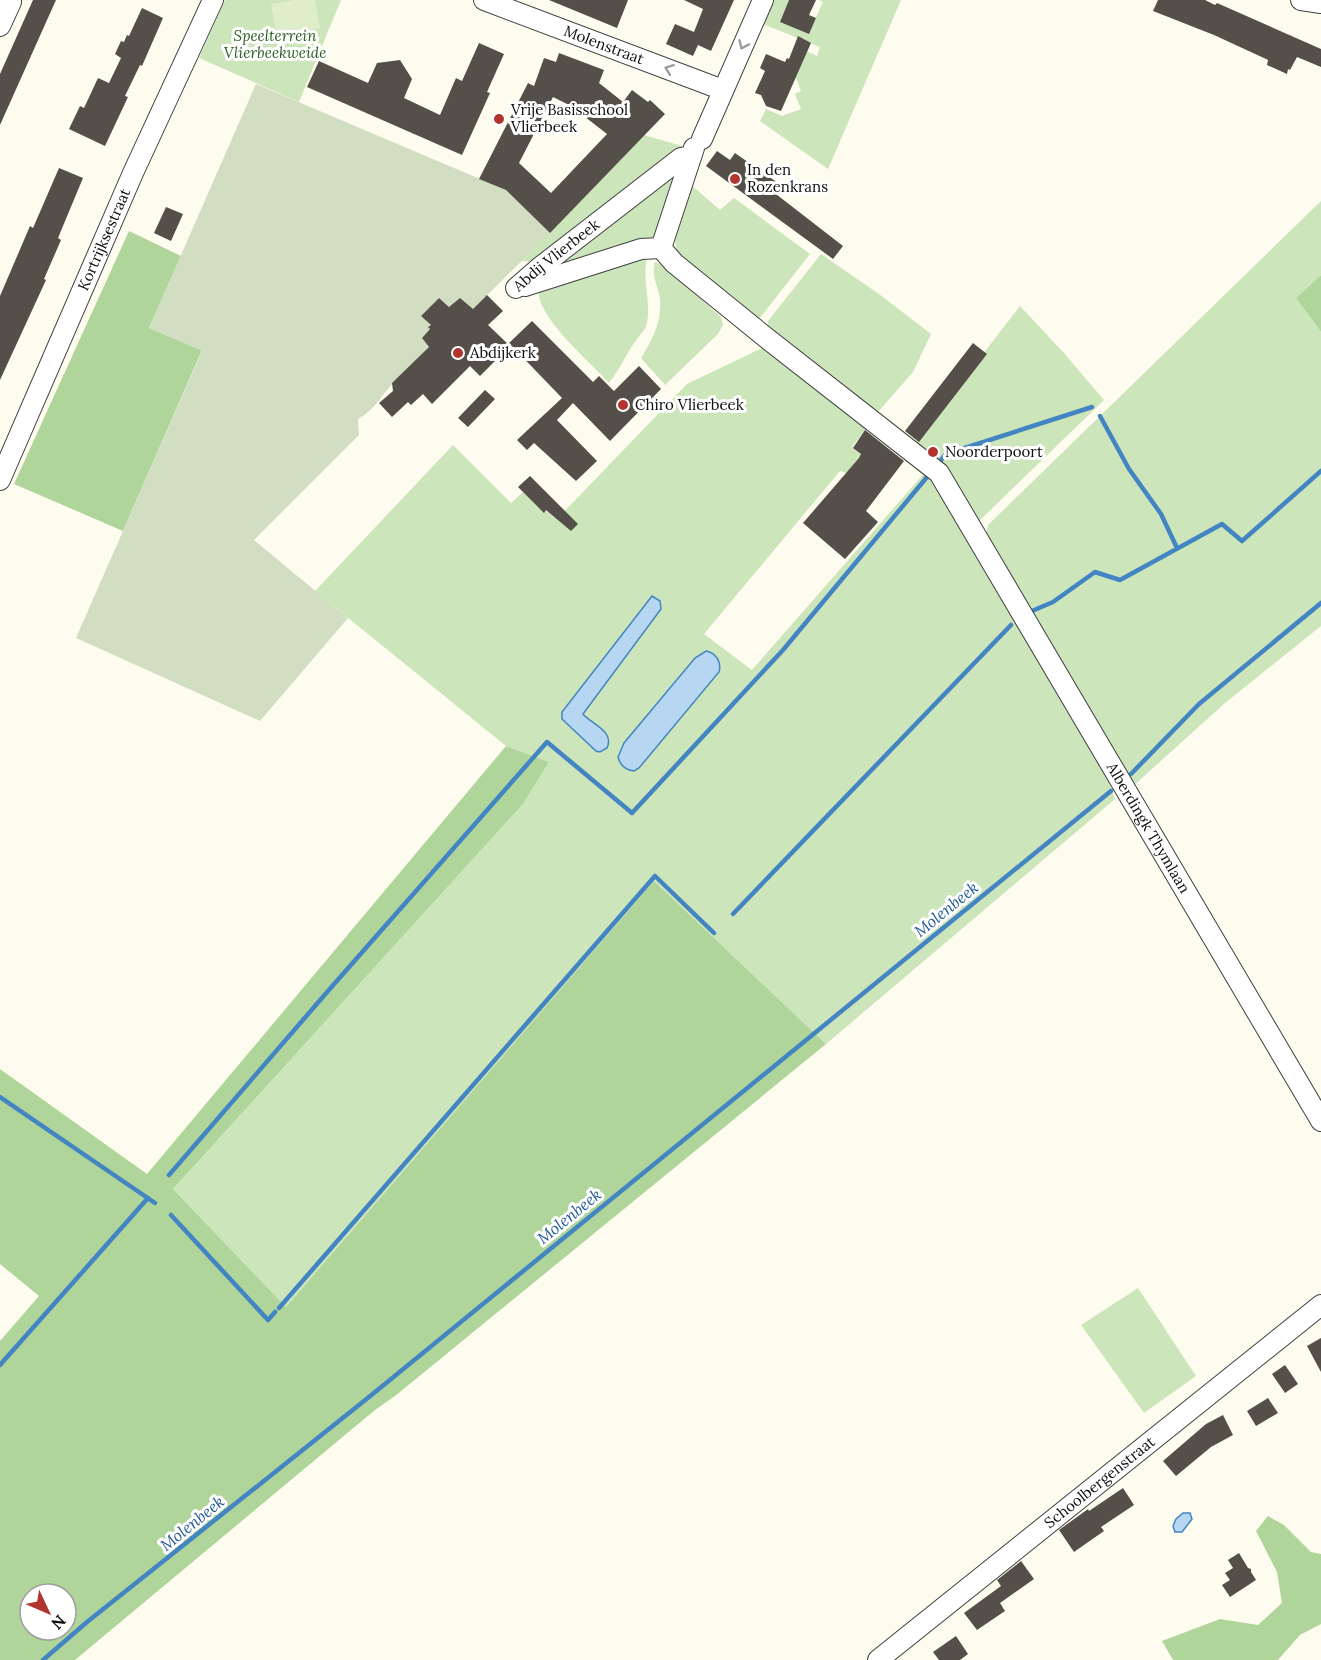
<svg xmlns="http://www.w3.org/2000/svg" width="1321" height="1660" viewBox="0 0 1321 1660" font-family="Lora,serif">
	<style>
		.green { fill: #cde5ba }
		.forest { fill: #b0d59b; fill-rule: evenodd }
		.cemetery { fill: #d2dec1 }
		.pitch { fill: #dfedcb }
		.water { fill: #b6d6f1; stroke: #4385c3; stroke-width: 1.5 }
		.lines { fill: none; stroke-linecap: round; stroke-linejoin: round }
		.stream { stroke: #4385c3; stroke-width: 4.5 }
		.building { fill: #554f4a; fill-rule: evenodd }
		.minor-casing { stroke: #404040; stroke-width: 22 }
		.minor { stroke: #fff; stroke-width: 20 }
		.oneway { stroke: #9e9e9e }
		.poi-dot { fill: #b2342f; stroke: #fff; stroke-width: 2 }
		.labels { text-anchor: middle; stroke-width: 6; stroke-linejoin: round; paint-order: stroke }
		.park-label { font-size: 15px; font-style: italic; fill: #2a5f22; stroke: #fff }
		.street-label { font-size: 15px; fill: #0d0d0d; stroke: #fff }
		.poi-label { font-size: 15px; fill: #0d0d0d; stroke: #fff; text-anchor: start }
		.water-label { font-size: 16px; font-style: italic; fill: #205895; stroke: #fff }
	</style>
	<rect width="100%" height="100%" fill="#fefcee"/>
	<!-- green -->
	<path class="green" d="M225 0H341L299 102 199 58Z
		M774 0H789L780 22 809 33 823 2 819 0H901L828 169 760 121 766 109 782 116 801 109 795 94 801 91 796 78 801 65 789 59 790 57 798 60 804 50 817 56 820 47 763 24Z
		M644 135 682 146V149L534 262 522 261Z
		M679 169 658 233 653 238 539 275Z
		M689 183 720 210 734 198 810 254 759 319 754 321 679 256C668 234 682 206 689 183Z
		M1321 201V275L1296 298 1321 332V626L1225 703 1131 788 986 535 988 525Z
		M821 254 879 294 931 334 913 372 878 412 871 414 768 331V321Z
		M647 258C642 282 651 299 647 323 646 328 643 331 640 335 628 350 621 368 609 383 589 361 552 330 541 303 538 297 539 291 539 285L616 261Z
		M655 262 663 265 721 317 723 325 718 334 665 385 641 358C652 340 662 322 660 299 658 284 651 278 655 262Z
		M1020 306 1063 352 1104 400 975 525 912 446Z
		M766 346 868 426 852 447 864 457 850 474 840 471 704 634 752 670 927 470 1102 763 1115 799 826 1044 654 881 286 1307 173 1189 523 804 549 762 506 746 315 591 453 445 511 503 523 492 544 512 546 510 557 519 687 384Z
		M1138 1288 1196 1376 1144 1413 1081 1325Z"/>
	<!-- forest -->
	<path class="forest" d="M129 231 181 256 149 328 202 350 123 531 14 484Z
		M1321 275V332L1296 298Z
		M506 746 549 762 523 804 173 1189 286 1307 654 881 826 1044 395 1396 375 1410 75 1660H0V1341L39 1296 0 1264V1069L147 1174ZM30 1594H66V1630H30Z
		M1268 1516 1284 1525 1311 1552 1321 1554V1624L1300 1635 1278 1660H1173L1162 1641 1220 1619 1258 1625 1282 1603 1277 1572 1256 1531Z"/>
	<!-- cemetery -->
	<path class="cemetery" d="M256 84 506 190 550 233 473 309 450 306 449 307 439 298 421 316 431 325 428 327 430 329 422 338 429 347C418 359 406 369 395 381 382 394 375 410 358 419L359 435 254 540 348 618 260 721 76 638 202 351 149 328Z"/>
	<!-- pitch -->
	<path class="pitch" d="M295 0H315L320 28 277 36 271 4Z"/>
	<!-- water -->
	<path class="water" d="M652 596 660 601 661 609 583 714C591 724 615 731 607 748L600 752 596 751 562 719V712Z
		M706 651C716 653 722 662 719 672L639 768 634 771C626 770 620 765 618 757L624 743 695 658Z
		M1183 1513H1190L1192 1519 1182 1532H1175L1173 1526 1176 1519Z"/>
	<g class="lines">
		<!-- stream -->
		<path class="stream" d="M1100 416 1129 469 1161 514 1177 548
			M937 465 946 454 1092 407
			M1032 611 1053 602 1095 572 1120 580 1222 524 1242 541 1321 471
			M1131 774 1199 704 1321 603
			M733 914 1011 625
			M0 1097 155 1203
			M169 1175 328 991 547 742 632 813 783 650 927 477
			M171 1215 268 1320 275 1312
			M279 1308 655 876 714 933
			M0 1365 148 1198
			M43 1660 87 1622 369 1397 1111 791"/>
	</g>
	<!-- building -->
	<path class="building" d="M33 0H56L0 125V74Z
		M549 0H628L617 28Z
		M684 0H734L711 51 698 45 693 56 666 44 675 24 694 32 703 9Z
		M789 0H816L809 15 816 18 809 34 780 22Z
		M1158 0H1205L1215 5 1217 3 1321 49V67L1297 57 1290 70 1288 69 1287 74 1267 65 1268 60 1266 59 1214 35 1153 11Z
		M142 8 163 18 142 66 140 65 125 96 128 97 105 146 69 129 80 106 84 108 98 78 109 83 121 58 115 54 121 41 124 42 127 35 129 36Z
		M798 36 811 43 781 111 766 106 761 95 755 93 765 71 760 68 766 54 785 62 787 58 789 59Z
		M479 43 504 54 487 92 490 93 462 155 307 87 319 61 368 83 377 63 400 60 412 79 404 98 440 115 456 78 462 81Z
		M559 53 604 70 599 83 623 102 632 90 648 102 650 100 665 114 550 233 506 190 479 179 528 83 534 86 544 58 556 62ZM553 97 571 106 607 134 551 193 519 163Z
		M717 151 730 160 735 153 778 183 772 191 843 246 833 259 706 166Z
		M59 168 83 178 58 238 61 240 44 279 46 280 0 380V296L30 226 33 228Z
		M166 207 183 214 171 241 154 233Z
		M487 295 503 311 488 325 510 346 480 376 470 366 432 404 423 394 411 405 408 402 392 417 379 403 393 391 392 383 429 347 422 338 430 329 428 327 431 325 421 316 439 298 449 307 460 298 473 309Z
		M532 321 593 382 599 376 614 391 639 366 661 389 610 441 573 403 557 420 597 461 576 481 534 443 527 450 517 440 562 398 509 343Z
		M973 343 987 354 919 442 905 431Z
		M485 390 495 399 468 427 458 418Z
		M865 430 904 461 866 511 878 522 845 559 803 523 859 458 861 454 853 448Z
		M530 476 578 524 571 531 546 510 544 513 518 487Z
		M1321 1338V1372L1307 1346Z
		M1285 1365 1298 1384 1285 1393 1272 1374Z
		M1268 1398 1278 1413 1256 1426 1247 1411Z
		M1223 1415 1233 1435 1211 1447 1176 1476 1163 1461 1206 1424Z
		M1123 1488 1134 1505 1101 1527 1104 1531 1074 1552 1059 1530 1088 1509 1089 1511Z
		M1239 1553 1248 1568 1251 1569V1572L1256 1580 1230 1597 1222 1585 1230 1580 1225 1573 1233 1568 1228 1560Z
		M1021 1561 1034 1579 1000 1603 1005 1611 977 1630 964 1613 1001 1586 997 1580Z
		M956 1636 968 1654 960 1660H939L933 1652Z"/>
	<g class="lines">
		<!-- minor casing -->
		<g class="minor-casing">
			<g id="minor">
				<path id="s1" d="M484 0 723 90"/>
				<path d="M1301 0 1321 3"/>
				<path d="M0 26 11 2 4 0"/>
				<path d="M702 139 763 0"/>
				<path id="s2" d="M661 248 674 263 764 336 939 473 1321 1121"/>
				<path d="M661 248 694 148"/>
				<path d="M525 286 641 249 661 248"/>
				<path id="s3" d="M516 288 539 268 681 158 691 156"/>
				<path id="s4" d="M0 480 133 173 213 0"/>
				<path id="s5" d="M878 1660 1321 1305"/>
			</g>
		</g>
		<!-- minor -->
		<use href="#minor" class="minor"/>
	</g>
	<!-- one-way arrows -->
	<defs><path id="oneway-chevron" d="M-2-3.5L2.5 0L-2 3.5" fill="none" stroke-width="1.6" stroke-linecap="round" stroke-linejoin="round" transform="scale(1.5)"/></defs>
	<g class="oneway">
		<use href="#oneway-chevron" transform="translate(743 45) rotate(114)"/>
		<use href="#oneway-chevron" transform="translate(669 69) rotate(-159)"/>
	</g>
	<!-- markers -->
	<g class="poi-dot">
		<circle cx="499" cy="119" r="6"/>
		<circle cx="735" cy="179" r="6"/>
		<circle cx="458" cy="353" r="6"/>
		<circle cx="623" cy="405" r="6"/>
		<circle cx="933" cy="452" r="6"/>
	</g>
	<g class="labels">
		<!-- park labels -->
		<g class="park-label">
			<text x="275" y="41">Speelterrein<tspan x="275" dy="17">Vlierbeekweide</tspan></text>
		</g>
		<!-- street labels -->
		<g class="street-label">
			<text dy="5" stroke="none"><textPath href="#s1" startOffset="128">Molenstraat</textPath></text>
			<text dy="5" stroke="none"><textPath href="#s4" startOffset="262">Kortrijksestraat</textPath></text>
			<text dy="5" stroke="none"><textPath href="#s3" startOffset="52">Abdij Vlierbeek</textPath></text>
			<text dy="5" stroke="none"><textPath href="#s2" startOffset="770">Alberdingk Thymlaan</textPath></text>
			<text dy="5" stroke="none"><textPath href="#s5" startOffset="284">Schoolbergenstraat</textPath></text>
		</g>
		<!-- poi labels -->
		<g class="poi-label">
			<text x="511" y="115">Vrije Basisschool<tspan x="511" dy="17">Vlierbeek</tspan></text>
			<text x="747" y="175">In den<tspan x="747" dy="17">Rozenkrans</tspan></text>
			<text x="470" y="358">Abdijkerk</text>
			<text x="635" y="410">Chiro Vlierbeek</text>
			<text x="945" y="457">Noorderpoort</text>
		</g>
		<!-- water labels -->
		<g class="water-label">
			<text transform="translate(946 909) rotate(-39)" y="6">Molenbeek</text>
			<text transform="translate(569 1216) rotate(-39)" y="6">Molenbeek</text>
			<text transform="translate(192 1523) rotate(-39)" y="6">Molenbeek</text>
		</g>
	</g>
	<!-- north arrow -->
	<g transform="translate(48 1612) rotate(134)"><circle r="28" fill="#ffffff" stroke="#9e9e9e" stroke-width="1.5"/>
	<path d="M0-4.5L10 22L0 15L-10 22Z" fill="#b2342f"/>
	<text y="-9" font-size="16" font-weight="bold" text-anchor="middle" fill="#0d0d0d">N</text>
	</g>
</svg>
